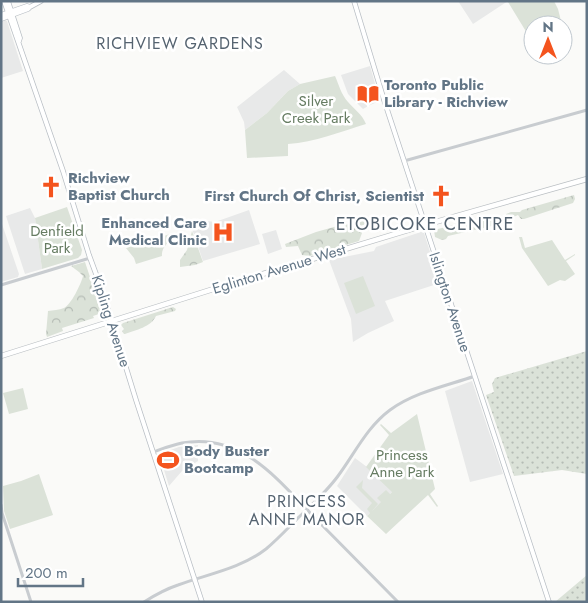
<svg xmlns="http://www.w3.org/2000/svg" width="588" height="603" viewBox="0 0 588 603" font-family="Jost,sans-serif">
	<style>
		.built { fill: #e8e9e9 }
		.grass { fill: url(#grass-dots) }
		.forest { fill: url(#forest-crowns) }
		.park { fill: #dbe2d8 }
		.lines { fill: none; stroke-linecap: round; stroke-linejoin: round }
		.secondary-casing { stroke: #b9bfc5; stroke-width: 5.5 }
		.primary-casing { stroke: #babfc3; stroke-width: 6 }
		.tertiary { stroke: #c8ccd0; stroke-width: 3 }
		.secondary { stroke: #fff; stroke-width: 4 }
		.primary { stroke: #fff; stroke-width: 4.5 }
		.labels { text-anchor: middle; stroke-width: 5; stroke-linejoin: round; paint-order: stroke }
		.poi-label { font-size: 15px; font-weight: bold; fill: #627586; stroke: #fff; text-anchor: start }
		.park-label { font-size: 15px; fill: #667c62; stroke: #fff }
		.street-label { font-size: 15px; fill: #627586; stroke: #fff }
		.neighbourhood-label { font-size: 16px; letter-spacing: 1px; fill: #556370; stroke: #fff }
		.quarter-label { font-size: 18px; letter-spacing: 1px; fill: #556370; stroke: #fff }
	</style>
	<defs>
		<pattern id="grass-dots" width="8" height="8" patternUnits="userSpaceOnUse" patternTransform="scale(1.25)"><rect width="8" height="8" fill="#dbe2d8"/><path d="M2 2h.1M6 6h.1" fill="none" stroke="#b5bcb5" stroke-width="1.8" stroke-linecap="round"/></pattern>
		<pattern id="forest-crowns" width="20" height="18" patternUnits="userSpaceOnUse" patternTransform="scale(1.25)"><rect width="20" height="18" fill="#dbe2d8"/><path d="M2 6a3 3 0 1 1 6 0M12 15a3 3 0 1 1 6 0" fill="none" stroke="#b5bcb5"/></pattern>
	</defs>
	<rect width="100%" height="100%" fill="#fafaf8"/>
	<!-- built -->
	<path class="built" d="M458 1H508L473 24Z
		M5 20 7 21 23 71 1 78V21Z
		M370 66 380 101 370 105 363 109 348 94 341 75Z
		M284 70 300 84 288 91 267 113 245 130 244 122 237 107Z
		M30 208 35 218 42 269 25 274 6 216Z
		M249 210 260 244 203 261 191 226 192 219 215 222Z
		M1 221 19 274 18 277 1 282Z
		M276 230 282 249 268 254 262 234Z
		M421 232 424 233 440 283 385 301 394 321 368 333 353 342 351 319 329 260 374 251 376 247Z
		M472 381 503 474 470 482 445 391Z
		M198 445V461L182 471 169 486 159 454 179 447Z
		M355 458 371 470 393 491 367 516 337 486Z"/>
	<!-- grass -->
	<path class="grass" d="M587 351V474L562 470 514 476 486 395 494 392 492 384 495 378Z
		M587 575V602H555Z"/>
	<!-- forest -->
	<path class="forest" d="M574 195 575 199 573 203 524 219H521L518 215 511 218 506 217V214L511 212H520L522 210Z
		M500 216 511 222V223H505L448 236 446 239 442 240 435 237 434 230 458 224 475 223Z
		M371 219 372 222 360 226 362 233 359 241 310 256 302 255 298 246 286 247 285 244 316 232 341 225 351 224Z
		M192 231 203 262 195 265 180 267V260L187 250Z
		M85 262 102 313 93 316 94 318 62 328 63 331 47 337 46 334 48 311C53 310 59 310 64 308 71 305 81 284 83 276L79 272 71 266Z
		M173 307 176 309 175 311 156 316C151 327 136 330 125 334H124L122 331 124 329 121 325 123 323Z"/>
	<!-- park -->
	<path class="park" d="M508 1H554L558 9 562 25H533V43L508 2Z
		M335 76C339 85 341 94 348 102 354 109 362 114 366 124 340 132 315 142 288 144V156L247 158 245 130 267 113 288 91 300 84Z
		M67 207 82 250 81 255 78 258 42 269 35 218Z
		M170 234C171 243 161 246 162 256L136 264 134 258 126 248Z
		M519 237H522L525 248 552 240 565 260 575 254V255L566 261 575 274 565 281 560 280 548 286 522 248Z
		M363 276 375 306 356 314 344 283Z
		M23 388 28 409 9 414 3 393Z
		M417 414 435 489 430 494 438 506 437 507 428 495 386 534 367 516 370 513 367 509 372 503 356 487 363 480 362 488 378 504 372 511 381 502 377 498 386 490 390 494 392 492 366 467 389 435 380 425 381 424 391 433Z
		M39 474 53 515 10 529 4 511 3 486 21 481Z"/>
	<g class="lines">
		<!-- secondary casing -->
		<g class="secondary-casing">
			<path id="secondary" d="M4 1 63 171 89 255 103 293 136 400 202 602
				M8 1 20 38 19 41
				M354 1 384 100 549 602
				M1 15 27 6 30 7
				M1 19 28 9 30 7 41 1"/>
		</g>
		<!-- primary casing -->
		<g class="primary-casing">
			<path id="primary" d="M1 356 223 286 425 225 587 179"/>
		</g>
		<!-- tertiary -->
		<path class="tertiary" d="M404 161 587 110
			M1 285 90 258
			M153 452C162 449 172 445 182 443 242 432 278 480 315 518 343 546 370 574 398 602
			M1 505 2 513 31 602
			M144 602C155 595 166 589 178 585 208 574 240 569 266 549 278 539 288 528 299 517 313 504 327 491 338 476 355 453 367 427 390 410 415 392 446 386 475 376"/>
		<!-- secondary -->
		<use href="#secondary" class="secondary"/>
		<!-- primary -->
		<use href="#primary" class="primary"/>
	</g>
	<!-- icons -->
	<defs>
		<g id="library-bare" transform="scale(1.725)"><path d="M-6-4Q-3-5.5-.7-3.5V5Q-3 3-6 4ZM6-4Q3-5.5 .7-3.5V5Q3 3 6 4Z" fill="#f4541e" stroke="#fff" stroke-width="2.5" paint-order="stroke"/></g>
		<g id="church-bare" transform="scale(1.725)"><path d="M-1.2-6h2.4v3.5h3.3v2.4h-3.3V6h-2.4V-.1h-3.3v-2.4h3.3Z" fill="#f4541e" stroke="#fff" stroke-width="2.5" paint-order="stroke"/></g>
		<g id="hospital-bare" transform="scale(1.725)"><path d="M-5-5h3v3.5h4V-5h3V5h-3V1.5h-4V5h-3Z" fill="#f4541e" stroke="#fff" stroke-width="2.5" paint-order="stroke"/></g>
		<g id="stadium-bare" transform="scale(1.725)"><path d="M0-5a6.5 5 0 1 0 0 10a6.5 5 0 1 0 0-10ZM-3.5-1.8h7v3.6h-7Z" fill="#f4541e" stroke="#fff" stroke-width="2.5" paint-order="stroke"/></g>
	</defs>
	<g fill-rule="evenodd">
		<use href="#library-bare" x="368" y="94"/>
		<use href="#church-bare" x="51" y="187"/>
		<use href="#church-bare" x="441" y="196"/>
		<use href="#hospital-bare" x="223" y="232"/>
		<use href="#stadium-bare" x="168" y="460"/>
	</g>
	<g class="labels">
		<!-- poi labels -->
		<g class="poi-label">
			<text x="384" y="90">Toronto Public<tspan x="384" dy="17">Library - Richview</tspan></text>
			<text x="68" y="183">Richview<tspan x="68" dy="17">Baptist Church</tspan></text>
			<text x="424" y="201" text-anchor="end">First Church Of Christ, Scientist</text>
			<text x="207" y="228" text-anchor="end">Enhanced Care<tspan x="207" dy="17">Medical Clinic</tspan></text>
			<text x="184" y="456">Body Buster<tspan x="184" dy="17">Bootcamp</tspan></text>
		</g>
		<!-- park labels -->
		<g class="park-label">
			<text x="316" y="106">Silver<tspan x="316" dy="17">Creek Park</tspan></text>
			<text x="57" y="236">Denfield<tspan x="57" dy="17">Park</tspan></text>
			<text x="402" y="460">Princess<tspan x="402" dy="17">Anne Park</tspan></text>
		</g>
		<!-- street labels -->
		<g class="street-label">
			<text transform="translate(279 269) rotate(-17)" y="5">Eglinton Avenue West</text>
			<text transform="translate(450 302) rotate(72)" y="5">Islington Avenue</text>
			<text transform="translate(111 321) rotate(72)" y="5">Kipling Avenue</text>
		</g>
		<!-- neighbourhood labels -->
		<g class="neighbourhood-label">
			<text x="180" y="49">RICHVIEW GARDENS</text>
			<text x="307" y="507">PRINCESS<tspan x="307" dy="18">ANNE MANOR</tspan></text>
		</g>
		<!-- quarter labels -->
		<g class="quarter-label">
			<text x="425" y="230">ETOBICOKE CENTRE</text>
		</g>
	</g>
	<!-- border -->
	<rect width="588" height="603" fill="none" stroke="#627586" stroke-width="5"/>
	<!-- north arrow -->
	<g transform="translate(548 40)"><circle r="24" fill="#ffffff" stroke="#c0c8cf"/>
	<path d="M0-4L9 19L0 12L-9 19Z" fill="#f4541e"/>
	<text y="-8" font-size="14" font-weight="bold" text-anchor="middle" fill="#627586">N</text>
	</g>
	<!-- scale -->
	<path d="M18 578v8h65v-8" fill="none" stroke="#627586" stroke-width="2.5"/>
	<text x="25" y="578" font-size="15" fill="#627586" stroke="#ffffff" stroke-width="4" paint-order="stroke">200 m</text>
</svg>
